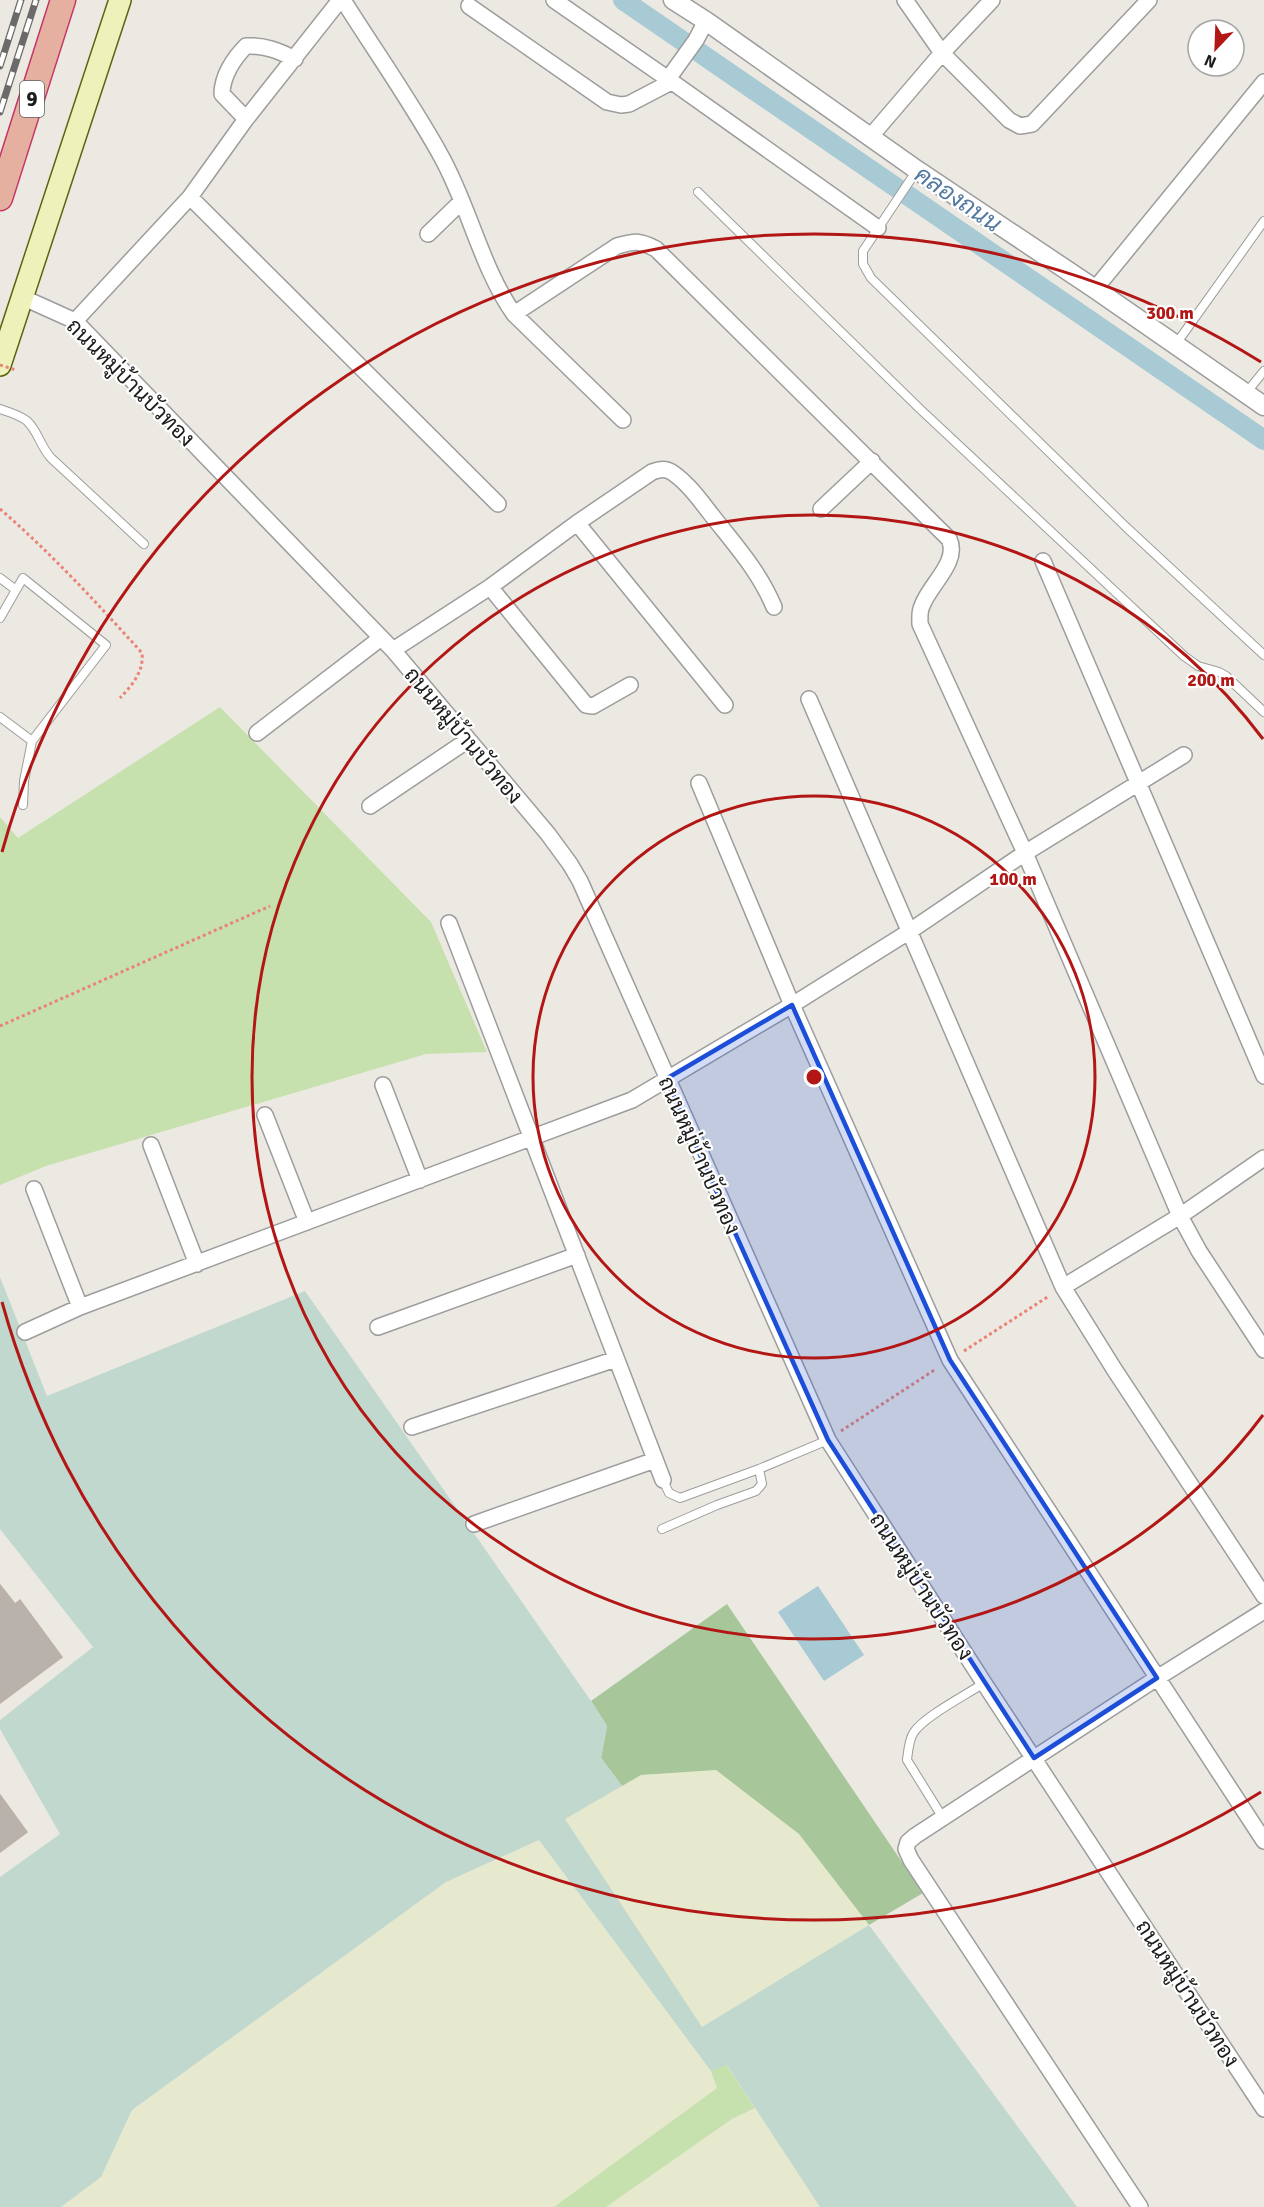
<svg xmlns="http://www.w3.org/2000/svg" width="1264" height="2207" viewBox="0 0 1264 2207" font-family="Signika,Sarabun,sans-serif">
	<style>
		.farmland { fill: #e7e9cf }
		.grass { fill: #c6e1ad }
		.forest { fill: #a7c79b }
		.wetland { fill: #c1d8ce }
		.water { fill: #a7cad5 }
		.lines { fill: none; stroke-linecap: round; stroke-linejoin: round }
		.canal { stroke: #a7cad5; stroke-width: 20 }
		.building { fill: #b9b2ac; stroke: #bcb0a6; stroke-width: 1.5 }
		.service-casing { stroke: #9d9d9d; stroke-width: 10 }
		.minor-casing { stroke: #9d9d9d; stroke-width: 18 }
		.tertiary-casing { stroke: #9d9d9d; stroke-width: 21 }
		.secondary-casing { stroke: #5b6510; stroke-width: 24 }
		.trunk-casing { stroke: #c33665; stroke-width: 27 }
		.path { stroke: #ea8375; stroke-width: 3; stroke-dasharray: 3 3; stroke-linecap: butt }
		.service { stroke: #fff; stroke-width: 8 }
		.minor { stroke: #fff; stroke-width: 15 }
		.tertiary { stroke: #fff; stroke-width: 18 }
		.secondary { stroke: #eef2ba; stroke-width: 21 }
		.trunk { stroke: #e6b0a0; stroke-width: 24 }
		.rail-casing { stroke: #6a6a6a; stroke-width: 7 }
		.rail { stroke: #fff; stroke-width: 4.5; stroke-dasharray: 14; stroke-linecap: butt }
		.path-bridge { stroke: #ea8375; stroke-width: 3; stroke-dasharray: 3 3; stroke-linecap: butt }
		.marked { fill: #1d4ed8; fill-opacity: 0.2; stroke: #1d4ed8; stroke-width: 4.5; stroke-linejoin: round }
		.ring { fill: none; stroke: #b21715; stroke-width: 3 }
		.labels { text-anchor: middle; stroke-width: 4.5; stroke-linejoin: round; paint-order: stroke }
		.shield { fill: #fff; stroke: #606060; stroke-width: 1.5 }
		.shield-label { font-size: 21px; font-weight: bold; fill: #1c1c1c }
		.street-label { font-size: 22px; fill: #1c1c1c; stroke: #fff }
		.water-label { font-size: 24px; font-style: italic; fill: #5379a0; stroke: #fff }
		.centre { fill: #b21715; stroke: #fff; stroke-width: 3 }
		.ring-label { font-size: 18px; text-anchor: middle; font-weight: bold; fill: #b21715; stroke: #fff; stroke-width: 4.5; stroke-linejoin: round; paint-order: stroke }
	</style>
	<rect width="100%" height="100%" fill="#ece9e2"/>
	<!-- farmland -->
	<path class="farmland" d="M716 1770 799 1834 869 1925 702 2028 564 1819 641 1775Z
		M539 1840 711 2071 717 2088 554 2207H61L101 2177 132 2110 446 1882Z
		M755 2108 820 2207H606L732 2119Z"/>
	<!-- grass -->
	<path class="grass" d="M220 707 431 922 487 1052 426 1054 46 1166 0 1185V817L18 838Z
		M726 2064 755 2108 732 2119 606 2207H554L717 2088 711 2071Z"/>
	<!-- forest -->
	<path class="forest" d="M727 1604 923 1893 869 1925 799 1834 716 1770 641 1775 622 1786 601 1758 607 1726 591 1701Z"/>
	<!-- wetland -->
	<path class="wetland" d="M0 1277 47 1396 305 1291 591 1701 607 1726 601 1758 622 1786 565 1819 702 2027 869 1925 1077 2207H820L727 2065 711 2071 539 1840 446 1882 132 2110 101 2177 61 2207H0V1877L60 1834 0 1729V1720L93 1647 0 1529Z"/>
	<!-- water -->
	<path class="water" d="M818 1586 864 1655 824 1681 778 1612Z"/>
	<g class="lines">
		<!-- canal -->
		<path class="canal" d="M623 0 1264 440"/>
	</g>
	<!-- building -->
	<path class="building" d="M0 1585 15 1604 20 1600 62 1657 0 1703Z
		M0 1795 27 1832 0 1852Z"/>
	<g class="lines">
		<!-- service casing -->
		<g class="service-casing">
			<path id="service" d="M917 170 863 251V264L871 278 1126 527 1264 655
				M698 192 920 409 1184 656 1198 666 1219 672 1226 676 1264 712
				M1176 344 1264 221
				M1246 393 1264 371
				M0 409C9 412 20 415 27 421 38 431 40 446 51 458L144 544
				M0 578 16 590 0 618
				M0 717 32 741 106 645 23 578 16 590
				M23 805 24 781 32 741
				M663 1480 669 1493 680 1498 759 1469 828 1440
				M662 1529 717 1505 756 1491 762 1484 759 1469
				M943 1818 907 1760C908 1751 909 1739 914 1732 925 1716 966 1695 984 1683"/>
		</g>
		<!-- minor casing -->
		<g class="minor-casing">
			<path id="minor" d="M343 0C375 51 412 103 441 156 469 206 481 267 514 314L623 420
				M554 0 668 79
				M905 0 942 53 1009 120 1020 126 1032 124 1149 0
				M469 6 607 102 621 105 629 104 671 82
				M706 21 696 40 668 79 878 228
				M246 119 222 94C222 76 234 58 246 46 265 45 279 51 295 59
				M871 136 942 53 992 0
				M190 197 498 504
				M428 234 462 201
				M1095 289 1264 82
				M24 298 75 321 393 650 548 834 570 864 580 881 828 1440 984 1683 1264 2109
				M514 314 617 246C635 241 639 240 656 249L949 539C960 562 929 585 922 606 919 612 920 618 920 624L1025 853 1180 1216 1199 1251 1264 1350
				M75 321 190 197 246 119 340 0
				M821 509 872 461
				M577 523 652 472C660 469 666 468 673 473 689 484 702 503 714 518 737 547 760 573 774 607
				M1043 561 1264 1076
				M490 587 586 705 593 706 630 685
				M393 650 490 587 577 523 725 705
				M809 699 1063 1287 1114 1369 1264 1596
				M257 733 381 638
				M699 783 792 1005 950 1360 1264 1841
				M370 806 468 740
				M449 923 663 1480
				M383 1085 420 1180
				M265 1115 307 1222
				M151 1145 197 1264
				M34 1189 80 1307
				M1063 1287 1180 1216 1264 1158
				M378 1327 577 1255
				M25 1332 80 1307 632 1100 792 1005 910 931 1025 853 1184 755
				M412 1427 616 1359
				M474 1524 655 1460
				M1140 2207 911 1860 906 1849 908 1842 915 1836 1157 1678 1264 1611"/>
		</g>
		<!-- tertiary casing -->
		<g class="tertiary-casing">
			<path id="tertiary" d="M673 0 706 21 917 170 1095 289 1264 406"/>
		</g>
		<!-- secondary casing -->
		<g class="secondary-casing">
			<path id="secondary" d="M0 365 120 0"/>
		</g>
		<!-- trunk casing -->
		<g class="trunk-casing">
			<path id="trunk" d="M0 198 63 0"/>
		</g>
		<!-- path -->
		<path class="path" d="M0 509C51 553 97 603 142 653 144 672 132 685 120 698
			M0 1026 270 906
			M964 1351 1049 1296
			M841 1431 936 1369"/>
		<!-- service -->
		<use href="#service" class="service"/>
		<!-- minor -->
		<use href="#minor" class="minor"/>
		<!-- tertiary -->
		<use href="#tertiary" class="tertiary"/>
		<!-- secondary -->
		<use href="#secondary" class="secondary"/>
		<!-- trunk -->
		<use href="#trunk" class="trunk"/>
		<!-- rail casing -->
		<g class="rail-casing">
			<path id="rail" d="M0 66 21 0
				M0 112 36 0"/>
		</g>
		<!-- rail -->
		<use href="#rail" class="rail"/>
		<!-- path-bridge -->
		<path class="path-bridge" d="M0 365 16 370"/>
	</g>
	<!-- marked area -->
	<path class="marked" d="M792 1005 950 1360 1157 1678 1034 1758 828 1440 666 1079Z"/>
	<!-- distance rings -->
	<g class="ring">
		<circle cx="814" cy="1077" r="281"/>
		<path d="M1263 1415A562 562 0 1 1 1263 739"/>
		<path d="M1261 1792A843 843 0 0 1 2 1302M2 852A843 843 0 0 1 1261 362"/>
	</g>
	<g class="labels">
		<!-- shield labels -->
		<rect class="shield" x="20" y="81" width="24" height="36" rx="4.5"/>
		<g class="shield-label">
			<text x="32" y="106">9</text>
		</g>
		<!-- street labels -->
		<g class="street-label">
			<text transform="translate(131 382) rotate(45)" y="8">ถนนหมู่บ้านบัวทอง</text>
			<text transform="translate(464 735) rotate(50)" y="8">ถนนหมู่บ้านบัวทอง</text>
			<text transform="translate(700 1155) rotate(66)" y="8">ถนนหมู่บ้านบัวทอง</text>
			<text transform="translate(922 1586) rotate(57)" y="8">ถนนหมู่บ้านบัวทอง</text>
			<text transform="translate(1188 1993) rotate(57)" y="8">ถนนหมู่บ้านบัวทอง</text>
		</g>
		<!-- water labels -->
		<g class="water-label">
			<text transform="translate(958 199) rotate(34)" y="8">คลองถนน</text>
		</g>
	</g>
	<circle cx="814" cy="1077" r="9" class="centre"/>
	<g class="ring-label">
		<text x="1170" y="319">300 m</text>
		<text x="1211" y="686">200 m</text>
		<text x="1013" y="885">100 m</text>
	</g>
	<!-- north arrow -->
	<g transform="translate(1216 48) rotate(203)"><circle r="28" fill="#ffffff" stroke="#a4a4a4" stroke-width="1.5"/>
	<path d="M0-4.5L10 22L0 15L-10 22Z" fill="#b21715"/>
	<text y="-9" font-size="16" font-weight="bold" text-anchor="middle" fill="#1c1c1c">N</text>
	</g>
</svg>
